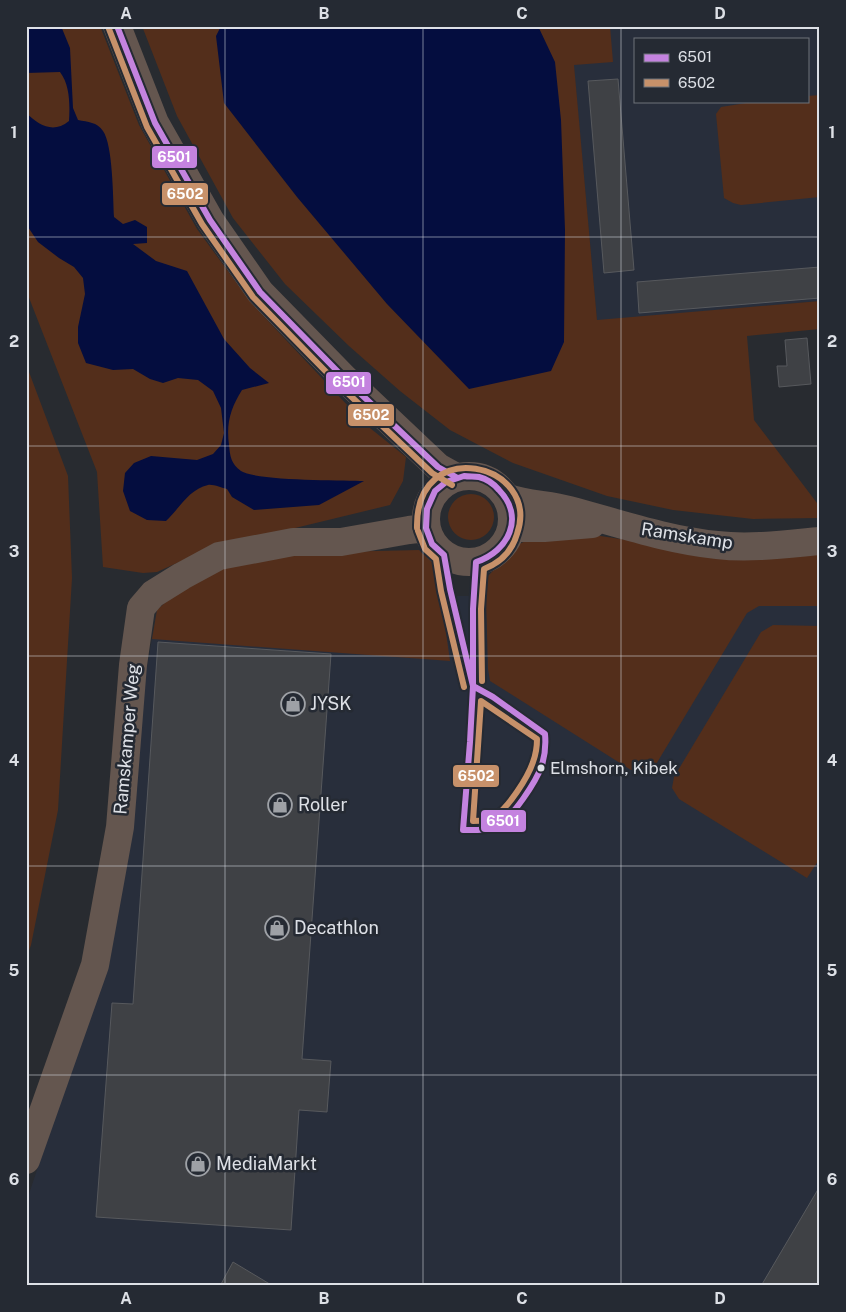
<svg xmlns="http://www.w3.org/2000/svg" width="846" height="1312" viewBox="0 0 846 1312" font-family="'Public Sans',sans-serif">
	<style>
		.built { fill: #282e3b; fill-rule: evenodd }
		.green { fill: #532e1b }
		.water { fill: #040d3f }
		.building { fill: #3f4145; stroke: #57595d }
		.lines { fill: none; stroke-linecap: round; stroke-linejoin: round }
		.minor { stroke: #64564f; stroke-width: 28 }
		.bus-1-casing { stroke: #252a33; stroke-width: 10 }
		.bus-2-casing { stroke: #252a33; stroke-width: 10 }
		.bus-1 { stroke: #c483df; stroke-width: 6 }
		.bus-2 { stroke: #c7916a; stroke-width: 6 }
		.grid { fill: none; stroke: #dde0e6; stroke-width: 1; stroke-opacity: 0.55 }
		.bus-dot { fill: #dde0e6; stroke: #252a33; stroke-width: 2 }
		.labels { text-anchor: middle; stroke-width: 5; stroke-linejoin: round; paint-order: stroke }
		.bus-label { font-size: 17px; fill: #dde0e6; stroke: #252a33; text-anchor: start }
		.street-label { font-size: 18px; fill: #dde0e6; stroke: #252a33 }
		.poi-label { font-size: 18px; fill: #dde0e6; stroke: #252a33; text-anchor: start }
		.line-badge { stroke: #252a33; stroke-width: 2 }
		.badge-label { font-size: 14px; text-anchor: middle; font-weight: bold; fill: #fff }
		.neatline { fill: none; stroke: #dde0e6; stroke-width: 2 }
		.grid-label { font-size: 16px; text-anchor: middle; font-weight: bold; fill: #dde0e6 }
	</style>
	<rect width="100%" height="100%" fill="#282b30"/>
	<!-- built -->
	<path class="built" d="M570 26H820V301L597 321ZM635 39H807V101H635Z
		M634 541 820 554V1286H26V1203L83 1032 157 610 419 550 431 560 438 575 442 596H481L486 578 519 544Z"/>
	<!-- green -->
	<path class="green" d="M26 26H100L139 125 197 229 252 304 365 424 406 457 403 481 390 505 291 529 226 541 157 572 143 573 103 567 97 472 26 290Z
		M142 26H610L613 62 574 65 597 320 820 301V329L747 336 754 420 820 507V518L753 519 673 510 607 496 513 463 450 430 400 391 349 346 285 284 233 218 177 116Z
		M820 95V197L741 205 733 203 724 198 716 114 721 107 759 101H807V96Z
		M26 364 68 476 72 578 58 810 31 945 26 959Z
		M448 517a23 23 0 1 1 46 0a23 23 0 1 1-46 0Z
		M587 534 634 541 820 554V606H759L747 613 655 766 645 771 631 770 490 681 488 669 486 599 481 596 486 578 519 544 535 537Z
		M419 550 431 560 438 575 450 661 152 639 157 610 183 586 222 567 292 553Z
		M773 625 820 626V858L807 878 679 799 672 788 674 777 761 632Z"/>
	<!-- water -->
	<path class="water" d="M26 26H61L70 48 73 108 78 120C88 122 97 122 103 131 113 145 113 198 114 217L123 224 135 220 147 227V243L133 244 156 261 187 271 224 339 250 368 269 383 242 390C231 408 226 422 229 445 230 456 231 464 241 471 256 481 342 480 364 481L319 505 254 510 232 497 227 489C222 488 213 484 208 485 189 489 179 509 166 521L147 520 130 511 123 491 125 473 134 463 151 456 197 460 213 454 221 445 224 433 221 408 213 391 198 380 178 378 163 383 150 379 133 369 113 370 86 363 78 343V327L85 294 83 278 74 267 59 258 38 242 26 224V113C39 125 53 134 69 121 70 105 70 85 60 72L26 73Z
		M221 26H538L555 62 561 120 565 230 564 342 551 371 469 389 387 304 297 197 224 103 216 36Z"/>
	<!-- building -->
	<path class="building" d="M618 79 634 270 604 273 588 81Z
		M820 267V298L639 313 637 282Z
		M807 338 811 384 779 387 777 366H787L785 340Z
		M158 642 331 654 302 1059 331 1061 329 1086 327 1112 299 1110 291 1230 96 1217 112 1003 133 1004Z
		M820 1186V1286H761Z
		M233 1262 273 1286H220Z"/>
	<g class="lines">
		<!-- minor -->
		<path class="minor" d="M117 26 155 123 210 220 260 292 345 379 438 467 456 477
			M426 519a43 43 0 1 1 86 0a43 43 0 1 1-86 0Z
			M506 497C527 505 548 504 569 510 618 523 667 540 717 545 750 549 787 544 820 541
			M512 528H544L592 524
			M26 1160 95 965 120 827 133 665 141 608 153 594 182 576 219 556 293 542H341L409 530 426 528"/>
		<!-- bus-1 casing -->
		<g class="bus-1-casing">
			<path id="bus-1" d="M117 26 155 123 210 220 260 292 345 379 438 467 456 477
				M464 476C469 477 475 476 479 477 487 479 494 484 499 490 525 517 509 551 476 562L473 609V686L450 589 444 555 432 544 426 528 427 509 435 491 446 482Z
				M473 686 493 697 545 734C546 745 545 755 542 765 536 782 513 817 498 825 487 831 475 830 463 830L470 742Z"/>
		</g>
		<!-- bus-2 casing -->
		<g class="bus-2-casing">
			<path id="bus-2" d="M109 29 147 127 202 224 253 297 339 385 432 473 452 485
				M417 528C415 433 542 463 517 534 512 551 500 563 484 569L481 609 482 681
				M418 531 425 549 436 559 441 591 464 687
				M481 701 537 739C537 747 536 754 533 762 528 777 509 807 495 816 489 821 480 821 473 821Z"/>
		</g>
		<!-- bus-1 -->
		<use href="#bus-1" class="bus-1"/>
		<!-- bus-2 -->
		<use href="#bus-2" class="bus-2"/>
	</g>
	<!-- grid -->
	<path class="grid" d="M225 26V1286M423 26V1286M621 26V1286M26 237H820M26 446H820M26 656H820M26 866H820M26 1075H820"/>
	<!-- icons -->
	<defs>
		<g id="shop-ring" transform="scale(1.25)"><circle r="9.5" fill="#252a33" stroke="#9ea1a6" stroke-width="1.5"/><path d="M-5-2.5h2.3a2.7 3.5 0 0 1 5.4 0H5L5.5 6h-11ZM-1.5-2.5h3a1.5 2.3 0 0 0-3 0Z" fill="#9ea1a6"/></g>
	</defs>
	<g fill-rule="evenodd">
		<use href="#shop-ring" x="293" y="704"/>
		<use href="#shop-ring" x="280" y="805"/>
		<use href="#shop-ring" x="277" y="928"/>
		<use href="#shop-ring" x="198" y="1164"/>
	</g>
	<!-- markers -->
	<circle class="bus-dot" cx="541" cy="768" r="4.5"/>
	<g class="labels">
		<!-- bus labels -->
		<g class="bus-label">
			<text x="550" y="774">Elmshorn, Kibek</text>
		</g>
		<!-- street labels -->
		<g class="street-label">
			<text transform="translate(687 536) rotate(9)" y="6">Ramskamp</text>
			<text transform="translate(127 739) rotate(-85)" y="6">Ramskamper Weg</text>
		</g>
		<!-- poi labels -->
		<g class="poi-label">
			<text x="310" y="710">JYSK</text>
			<text x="298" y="811">Roller</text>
			<text x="294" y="934">Decathlon</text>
			<text x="216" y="1170">MediaMarkt</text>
		</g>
	</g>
	<g class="line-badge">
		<rect x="151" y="145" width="47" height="24" rx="5" fill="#c483df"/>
		<rect x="161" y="182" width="48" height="24" rx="5" fill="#c7916a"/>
		<rect x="325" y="371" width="47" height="24" rx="5" fill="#c483df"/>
		<rect x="347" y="403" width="48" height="24" rx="5" fill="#c7916a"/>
		<rect x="452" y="764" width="48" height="24" rx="5" fill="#c7916a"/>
		<rect x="480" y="809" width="47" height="24" rx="5" fill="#c483df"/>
	</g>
	<g class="badge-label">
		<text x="174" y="162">6501</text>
		<text x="185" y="199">6502</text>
		<text x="349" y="387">6501</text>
		<text x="371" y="420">6502</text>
		<text x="476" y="781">6502</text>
		<text x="503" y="826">6501</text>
	</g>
	<!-- border -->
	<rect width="846" height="1312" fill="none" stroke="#252a33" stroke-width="55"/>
	<!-- legend -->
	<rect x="634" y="38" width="175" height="65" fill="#252a33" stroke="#6f737b"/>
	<rect x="644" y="54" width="25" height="8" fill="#c483df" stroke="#6f737b"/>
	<text x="678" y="62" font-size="15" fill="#dde0e6">6501</text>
	<rect x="644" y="79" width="25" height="8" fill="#c7916a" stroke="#6f737b"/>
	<text x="678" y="88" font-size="15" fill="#dde0e6">6502</text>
	<rect x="28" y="28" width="790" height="1256" class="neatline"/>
	<g class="grid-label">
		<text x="126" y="19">A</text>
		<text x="324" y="19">B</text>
		<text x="522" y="19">C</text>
		<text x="720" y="19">D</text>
		<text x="14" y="138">1</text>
		<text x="832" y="138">1</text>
		<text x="14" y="347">2</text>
		<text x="832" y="347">2</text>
		<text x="14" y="557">3</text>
		<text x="832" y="557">3</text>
		<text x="14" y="766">4</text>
		<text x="832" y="766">4</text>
		<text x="14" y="976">5</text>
		<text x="832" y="976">5</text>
		<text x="14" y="1185">6</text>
		<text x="832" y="1185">6</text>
		<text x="126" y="1304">A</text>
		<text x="324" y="1304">B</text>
		<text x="522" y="1304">C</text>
		<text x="720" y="1304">D</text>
	</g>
</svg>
